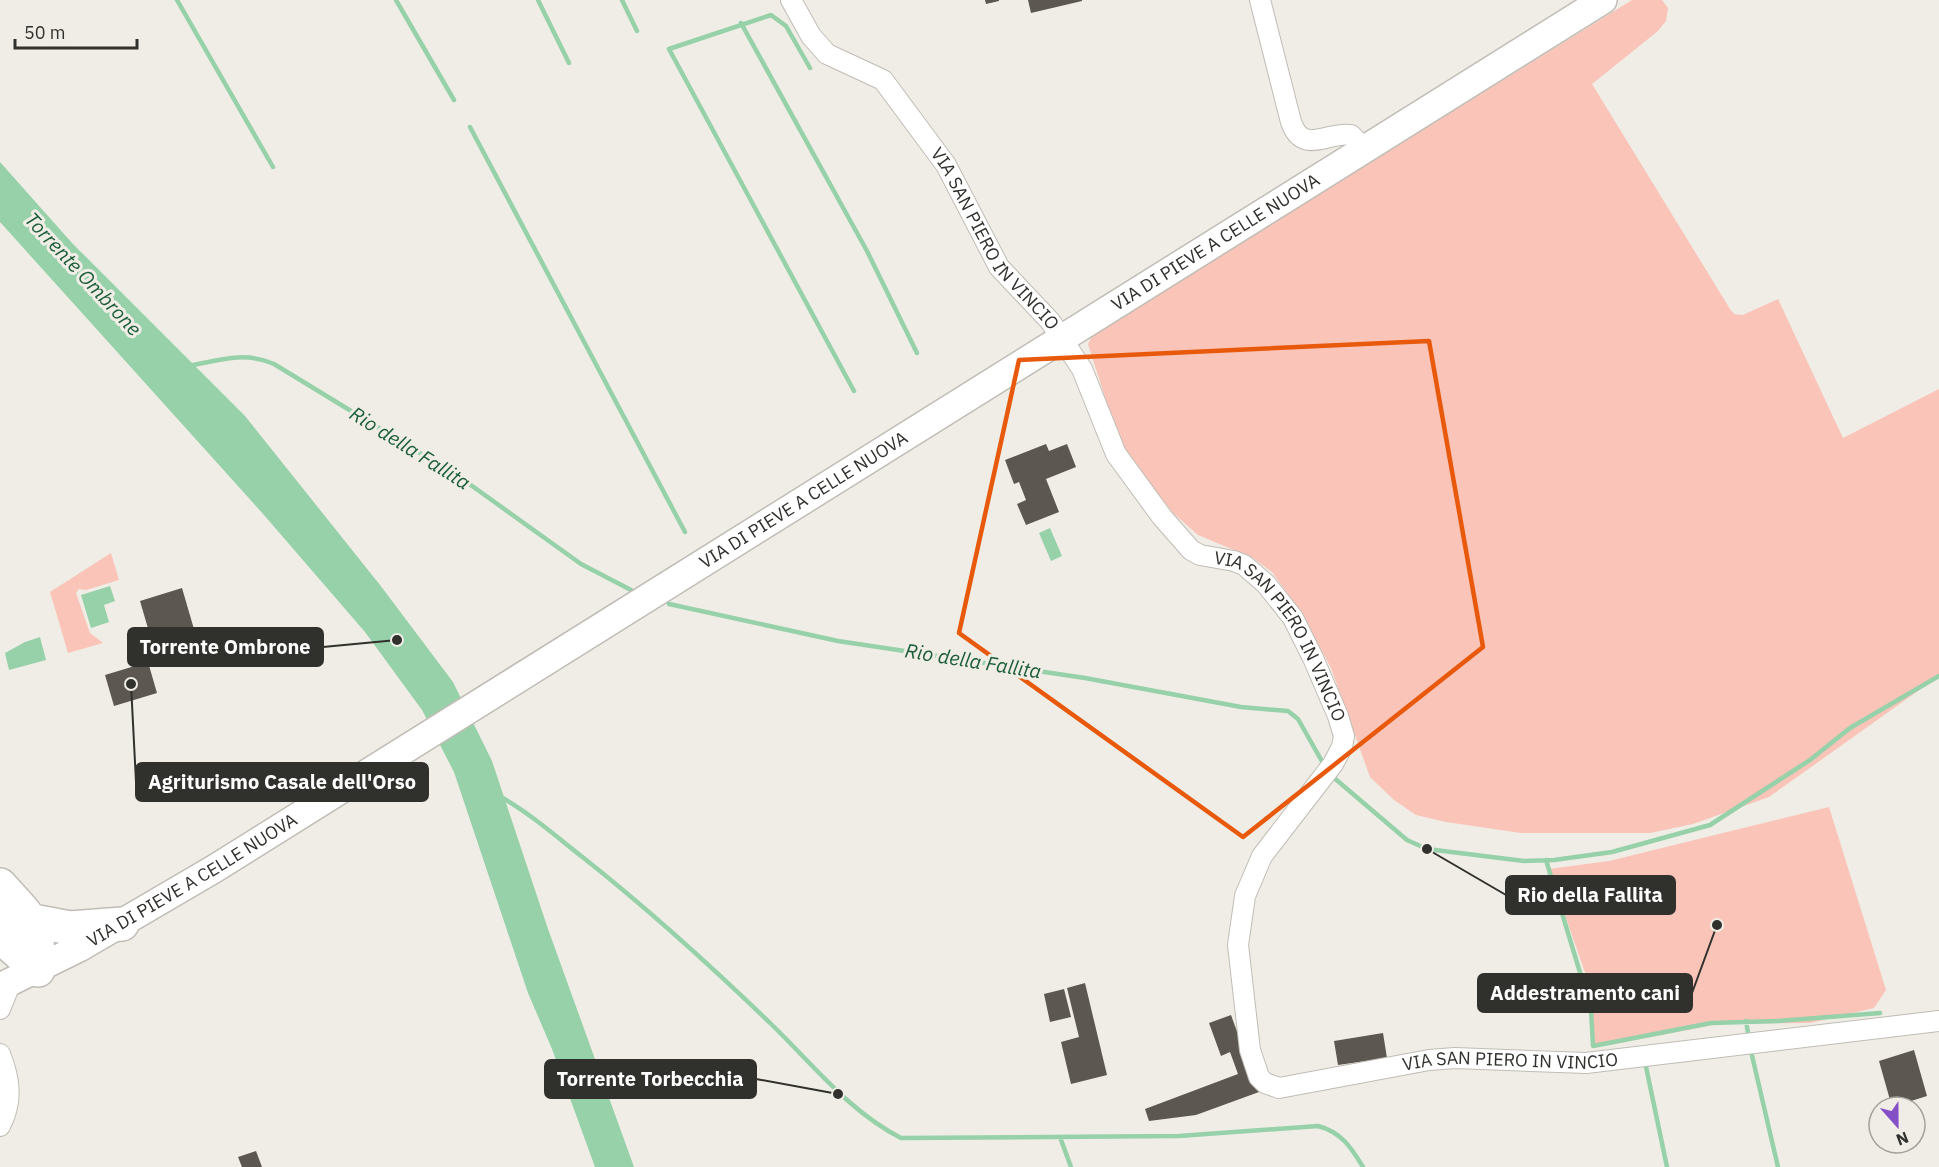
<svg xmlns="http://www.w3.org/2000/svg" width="1939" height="1167" viewBox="0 0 1939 1167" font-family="'IBM Plex Sans',sans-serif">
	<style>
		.green { fill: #fac4b8 }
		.water { fill: #96d1a9 }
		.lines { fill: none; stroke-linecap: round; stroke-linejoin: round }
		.stream { stroke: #96d1a9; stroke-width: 4.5 }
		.building { fill: #5d5752 }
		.minor-casing { stroke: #bfbdb5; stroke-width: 22 }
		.secondary-casing { stroke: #bfbdb5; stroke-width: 30 }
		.trunk-casing { stroke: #bfbdb5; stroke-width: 36 }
		.minor { stroke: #fff; stroke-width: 20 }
		.secondary { stroke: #fff; stroke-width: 27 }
		.trunk { stroke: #fff; stroke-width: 33 }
		.marked { fill: none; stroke: #e8590c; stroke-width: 4.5; stroke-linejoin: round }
		.labels { text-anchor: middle; stroke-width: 6; stroke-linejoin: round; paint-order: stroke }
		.street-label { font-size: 18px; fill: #30302d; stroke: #efede5 }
		.water-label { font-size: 20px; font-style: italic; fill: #1b5d38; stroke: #efede5 }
		.leader { fill: none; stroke: #30302d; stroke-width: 2 }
		.callout-dot { fill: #30302d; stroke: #efede5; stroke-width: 2 }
		.callout { fill: #30302d; stroke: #30302d; stroke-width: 2 }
		.callout-label { font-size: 20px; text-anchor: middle; font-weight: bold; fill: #fff }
	</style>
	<rect width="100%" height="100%" fill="#efede5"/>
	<!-- green -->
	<path class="green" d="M1632 0H1662L1668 8 1666 21 1658 31 1592 84 1730 309 1734 314 1743 315 1778 299 1843 438 1939 389V676L1769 797 1693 824 1650 833H1521L1446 822 1416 815 1394 800 1370 777 1331 668 1300 611 1272 572 1253 558 1198 535 1174 514 1134 463 1117 435 1088 344 1093 334Z
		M111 553 119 580 86 590 79 589 76 593 90 633 103 643 68 653 50 592Z
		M1829 807 1886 990 1874 1008 1810 1023 1719 1024 1593 1048 1588 981 1549 869 1609 861Z"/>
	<!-- water -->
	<path class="water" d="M0 162 72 243 245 416 380 585 453 682 492 761 548 929 634 1167H595L552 1049 528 993 454 772 422 710 365 632 264 515 0 222Z
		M1050 528 1062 556 1051 561 1039 533Z
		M110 586 115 601 104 605 109 622 91 628 81 595Z
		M40 637 46 660 9 670 5 653 25 642Z"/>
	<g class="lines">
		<!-- stream -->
		<path class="stream" d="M177 0 273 167
			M396 0 454 100
			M538 0 569 63
			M622 0 637 31
			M741 23 867 251 917 353
			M810 68 786 26 771 15 669 49 854 391
			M470 127 685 532
			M189 366C219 360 245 351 274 364L461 478 581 564 631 590
			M669 604 838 641 1085 678 1241 707 1288 711 1298 719 1323 763
			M1333 777 1407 840 1427 849 1524 861 1554 860 1612 852 1710 825 1810 760 1850 728 1939 676
			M501 797C531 814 558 838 585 859 649 910 710 965 769 1022 812 1063 847 1110 901 1138L1179 1136 1318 1126C1341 1132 1351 1147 1363 1167
			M1546 860 1591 1009 1593 1046 1711 1023 1778 1021 1880 1013
			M1746 1021 1749 1039
			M1750 1047 1778 1167
			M1645 1062 1667 1167
			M1060 1137 1071 1167"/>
	</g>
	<!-- building -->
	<path class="building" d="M985 0H999V1L986 4Z
		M1028 0H1082V1L1031 13Z
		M1046 444 1049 451 1067 444 1076 467 1046 479 1059 512 1026 525 1017 504 1026 500 1019 482 1014 484 1005 460Z
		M182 588 196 636 154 649 140 601Z
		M148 662 157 693 114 706 105 675Z
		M1085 983 1107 1075 1071 1084 1061 1042 1079 1037 1067 988Z
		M1064 989 1071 1017 1050 1022 1044 994Z
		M1231 1015 1259 1092 1196 1115 1149 1121 1145 1109 1238 1074 1230 1052 1221 1056 1209 1023Z
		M1383 1033 1387 1058 1338 1065 1334 1041Z
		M1914 1050 1927 1096 1892 1107 1879 1061Z
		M256 1151 262 1167H242L238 1157Z"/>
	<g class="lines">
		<!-- minor casing -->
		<g class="minor-casing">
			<g id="minor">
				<path id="s1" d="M791 0 811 36 827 54 883 80 946 165 999 267 1050 321 1082 369 1116 454 1162 517 1191 550 1200 555 1234 561 1244 565 1266 584 1293 618 1313 658 1338 716 1344 736 1342 747 1333 764 1262 856 1245 896 1238 945 1250 1050 1259 1077 1265 1083 1279 1088 1429 1060 1455 1058 1586 1063 1939 1021"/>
				<path d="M1260 0 1291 122C1303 156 1328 131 1351 135L1366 150"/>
				<path d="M0 1009 11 982"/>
				<path d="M0 1054C10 1079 13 1101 0 1126"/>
			</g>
		</g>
		<!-- secondary casing -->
		<g class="secondary-casing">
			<g id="secondary">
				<path id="s2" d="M0 987 79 948 214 869 1603 0"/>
			</g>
		</g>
		<!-- trunk casing -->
		<g class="trunk-casing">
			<path id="trunk" d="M0 885C30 919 40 921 38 970
				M0 915 12 947 38 970
				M33 921 70 928 122 924"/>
		</g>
		<!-- minor -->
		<use href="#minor" class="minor"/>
		<!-- secondary -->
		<use href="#secondary" class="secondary"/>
		<!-- trunk -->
		<use href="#trunk" class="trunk"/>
	</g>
	<!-- marked area -->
	<path class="marked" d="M1429 341 1483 647 1243 837 959 633 1019 360Z"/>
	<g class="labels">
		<!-- street labels -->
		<g class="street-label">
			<text dy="6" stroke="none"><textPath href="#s1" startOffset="322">VIA SAN PIERO IN VINCIO</textPath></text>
			<text dy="6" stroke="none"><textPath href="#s2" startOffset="1426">VIA DI PIEVE A CELLE NUOVA</textPath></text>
			<text dy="6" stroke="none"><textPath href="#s2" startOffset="940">VIA DI PIEVE A CELLE NUOVA</textPath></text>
			<text dy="6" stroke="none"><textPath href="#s1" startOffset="826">VIA SAN PIERO IN VINCIO</textPath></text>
			<text dy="6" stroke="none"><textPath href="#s2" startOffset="220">VIA DI PIEVE A CELLE NUOVA</textPath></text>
			<text dy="6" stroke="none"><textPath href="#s1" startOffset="1581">VIA SAN PIERO IN VINCIO</textPath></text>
		</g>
		<!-- water labels -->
		<g class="water-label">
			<text transform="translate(83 274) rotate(47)" y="7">Torrente Ombrone</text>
			<text transform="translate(410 448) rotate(32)" y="7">Rio della Fallita</text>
			<text transform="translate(973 661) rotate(9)" y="7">Rio della Fallita</text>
		</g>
	</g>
	<!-- callouts -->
	<path class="leader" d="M397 640L323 647M131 684L136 782M1427 849L1506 895M1717 925L1692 993M838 1094L756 1079"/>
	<g class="callout-dot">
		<circle cx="397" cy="640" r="6"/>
		<circle cx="131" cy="684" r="6"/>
		<circle cx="1427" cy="849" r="6"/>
		<circle cx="1717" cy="925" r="6"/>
		<circle cx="838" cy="1094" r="6"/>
	</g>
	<g class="callout">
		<rect x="128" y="628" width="195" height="38" rx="6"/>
		<rect x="136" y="763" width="292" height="38" rx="6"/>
		<rect x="1506" y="876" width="169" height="38" rx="6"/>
		<rect x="1478" y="974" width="214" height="38" rx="6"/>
		<rect x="545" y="1060" width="211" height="38" rx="6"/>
	</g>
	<g class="callout-label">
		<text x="225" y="654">Torrente Ombrone</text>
		<text x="282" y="789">Agriturismo Casale dell'Orso</text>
		<text x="1590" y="902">Rio della Fallita</text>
		<text x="1585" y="1000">Addestramento cani</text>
		<text x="650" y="1086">Torrente Torbecchia</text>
	</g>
	<!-- north arrow -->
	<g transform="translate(1897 1125) rotate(159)"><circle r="28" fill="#efede5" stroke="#a3a19b" stroke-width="1.5"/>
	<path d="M0-4.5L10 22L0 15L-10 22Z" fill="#854fc7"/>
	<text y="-9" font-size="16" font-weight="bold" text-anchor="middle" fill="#30302d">N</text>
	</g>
	<!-- scale -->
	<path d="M15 39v9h122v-9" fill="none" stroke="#30302d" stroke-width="3"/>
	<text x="24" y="39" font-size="18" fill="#30302d" stroke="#efede5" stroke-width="4.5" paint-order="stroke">50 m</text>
</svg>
